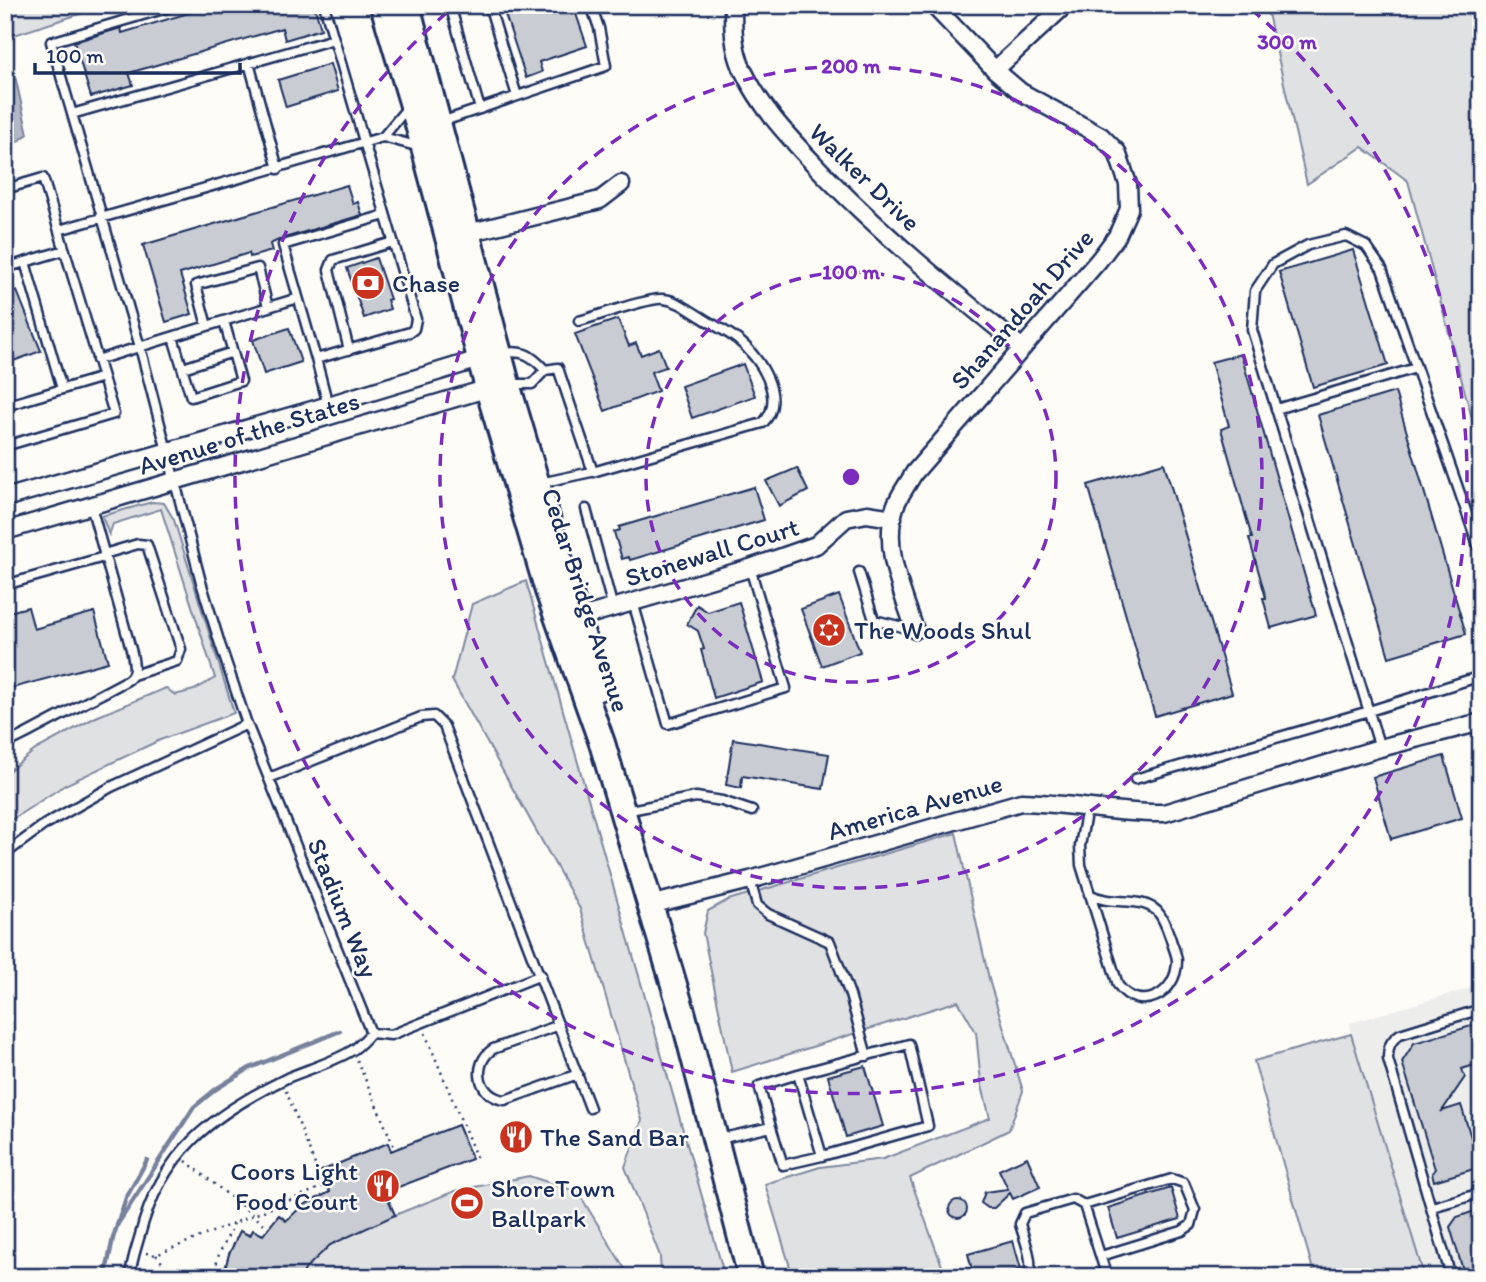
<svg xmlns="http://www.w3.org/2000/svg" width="1486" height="1282" viewBox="0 0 1486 1282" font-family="Itim,sans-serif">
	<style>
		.built { fill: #edeeec }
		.green { fill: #e0e1e3; stroke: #7e88a0; stroke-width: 2 }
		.water { fill: #b3b8c5; stroke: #76819c; stroke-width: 2 }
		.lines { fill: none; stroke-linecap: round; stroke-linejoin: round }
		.stream { stroke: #76819c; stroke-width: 4.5 }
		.building { fill: #c9ccd3; stroke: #1b2f5e; stroke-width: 2 }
		.service-casing { stroke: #1b2f5e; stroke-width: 13 }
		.minor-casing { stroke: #1b2f5e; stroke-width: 21 }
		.primary-casing { stroke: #1b2f5e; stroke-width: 30 }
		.path { stroke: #1b2f5e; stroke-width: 2.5; stroke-dasharray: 2 5; stroke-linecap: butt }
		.service { stroke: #fdfcf7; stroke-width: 8 }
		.minor { stroke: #fdfcf7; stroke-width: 16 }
		.primary { stroke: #fdfcf7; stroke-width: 24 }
		.ring { fill: none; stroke: #7b2cbf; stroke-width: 3.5; stroke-dasharray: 12 9 }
		.labels { text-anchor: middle; stroke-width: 5; stroke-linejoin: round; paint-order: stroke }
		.street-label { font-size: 26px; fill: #1b2f5e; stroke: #fdfcf7 }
		.poi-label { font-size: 26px; fill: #1b2f5e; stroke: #fdfcf7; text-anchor: start }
		.centre { fill: #7b2cbf; stroke: #fdfcf7; stroke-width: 3.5 }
		.ring-label { font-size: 21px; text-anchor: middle; font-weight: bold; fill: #7b2cbf; stroke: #fdfcf7; stroke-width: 5; stroke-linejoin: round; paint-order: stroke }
	</style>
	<rect width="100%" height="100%" fill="#fdfcf7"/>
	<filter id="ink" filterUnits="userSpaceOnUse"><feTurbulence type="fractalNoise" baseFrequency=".0143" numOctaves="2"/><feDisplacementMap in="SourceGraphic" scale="14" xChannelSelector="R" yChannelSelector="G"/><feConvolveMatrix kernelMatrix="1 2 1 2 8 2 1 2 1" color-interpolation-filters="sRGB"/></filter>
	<g filter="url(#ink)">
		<!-- built -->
		<path class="built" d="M1481 985V1277H1424L1351 1034 1350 1023Z"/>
		<!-- green -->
		<path class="green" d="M5 5H108L5 38Z
			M1266 5H1481V452L1408 181 1362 147 1307 184Z
			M152 502 164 503 174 520 234 713 160 740 65 785 5 824V774L35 750 96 717 166 688 175 695 194 690 215 678 161 509 113 524 109 535 102 516Z
			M526 581 725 1277H661L660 1256 625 1167 642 1120 580 909 452 680 472 604Z
			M956 833 990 983 1023 1091 1009 1130 910 1178 946 1277H793L765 1184 820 1167 883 1159 990 1118 981 1082 976 1032 958 1001 732 1072 703 933 708 911 728 900Z
			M1351 1034 1422 1269 1420 1277H1315L1254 1061Z
			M458 1125 472 1159 385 1192 395 1215 455 1191 529 1176 578 1192 625 1269 616 1272 613 1277H223L229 1254 240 1231 250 1235 253 1230 263 1235 279 1215 287 1221 302 1206 330 1192 321 1171 387 1143 391 1151Z"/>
		<!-- water -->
		<path class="water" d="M5 75 15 76 28 134 14 144 5 147Z"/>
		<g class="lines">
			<!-- stream -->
			<path class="stream" d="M117 1225 194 1107 216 1089 250 1068 340 1031
				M105 1277 113 1238 126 1198 147 1160"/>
		</g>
		<!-- building -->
		<path class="building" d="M215 5H314L321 29 285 40 282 28 129 73 133 85 91 97 74 42 121 28 122 33Z
			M502 5H573L587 46 539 62 542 72 526 78Z
			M330 64 338 91 286 107 278 80Z
			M347 185 353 204 358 202 362 215 281 239 270 244 272 251 250 257 249 253 180 274 192 314 166 322 143 245Z
			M1353 250 1388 365 1313 387 1279 272Z
			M376 258 390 299 387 300 390 309 364 318 347 268Z
			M17 291 41 351 5 364V296Z
			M618 319 629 346 636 343 641 355 659 348 666 367 651 372 658 391 605 411 575 334Z
			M289 328 301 362 264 374 253 340Z
			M1241 354 1316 615 1271 628 1263 598H1266L1249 538H1252L1221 429 1229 426 1211 362Z
			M743 364 755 396 692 418 681 386Z
			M1395 392 1466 634 1389 657 1318 415Z
			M1164 463 1232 693 1155 716 1088 485Z
			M797 468 808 491 779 506 766 481Z
			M754 487 764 520 630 560 629 557 622 559 614 532 620 530 619 527Z
			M839 595 860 652 822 666 801 609Z
			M739 602 763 682 714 698 701 650 704 649 698 631 687 624 697 605 708 612Z
			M28 607 34 629 94 612 108 662 5 690V613Z
			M733 739 829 754 823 789 742 776 741 788 726 785Z
			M1444 756 1462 818 1391 839 1373 777Z
			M1481 1023V1063L1462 1069 1465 1077 1442 1111 1461 1105 1477 1157 1475 1161 1477 1168 1434 1181 1432 1173 1435 1169 1402 1062 1414 1043Z
			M865 1066 883 1126 846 1137 828 1076Z
			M458 1125 472 1159 385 1192 395 1215 330 1245 306 1268 301 1277H223L229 1254 240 1231 250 1236 253 1230 263 1235 279 1215 286 1221 302 1206 330 1192 321 1171 388 1143 391 1151Z
			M1027 1157 1040 1187 1013 1199 1010 1193 994 1208H988L981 1203 985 1192 1008 1189 999 1170Z
			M1171 1188 1180 1219 1117 1238 1108 1208Z
			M949 1209a9 9 0 1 1 18 0a9 9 0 1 1-18 0Z
			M1481 1209V1271L1470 1274 1463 1270 1450 1227 1457 1217Z
			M1013 1241 1021 1269 996 1277H974L968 1254Z"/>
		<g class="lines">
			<!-- service casing -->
			<g class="service-casing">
				<path id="service" d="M324 5 416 319 414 329 410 332 316 359 328 405
					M450 5 480 109
					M489 5 517 96
					M249 63 278 169
					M72 114 334 39
					M441 122 606 66 599 28 591 5
					M383 137 408 107
					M5 189 43 178 114 414 5 446
					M59 230 383 137 420 147
					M25 262 62 389
					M5 268 65 250
					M207 326 196 285 258 268 268 307
					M173 337 191 397 241 381 224 321
					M349 350 329 270 333 260 393 242
					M503 353C524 350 531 355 545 370
					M316 359 283 245 385 215
					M97 360 298 298
					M183 368 233 352
					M509 384H532L545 370 558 368 593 472
					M5 406 103 377
					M1276 409 1416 368
					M540 483 596 471 763 423C787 399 760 357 738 340 727 331 713 325 701 317 689 310 677 300 663 299 650 297 595 317 579 321
					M586 509 613 608
					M104 554 138 544 147 545 181 649 177 661 133 675
					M859 572 874 620 915 630
					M5 585 104 557
					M633 602 668 724 786 688 750 568
					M5 738 14 740 26 734 126 681C137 675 134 665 132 653L91 506
					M1380 748 1252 330 1255 291 1273 264 1308 245 1346 236 1366 246 1382 269 1481 554
					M269 778 421 717 434 716 444 726 590 1108
					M1135 779 1369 711 1481 676
					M1087 808 1080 846 1081 865 1118 985C1139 1014 1177 995 1177 961 1177 955 1173 947 1171 940 1168 931 1164 918 1157 911 1138 895 1112 907 1089 894
					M625 811 696 797 722 801 752 811
					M5 854 44 825 111 787 247 724
					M750 880 757 905 768 914 830 942 850 995 867 1056
					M559 1025 493 1049C471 1064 478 1097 505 1100L578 1074
					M371 1033 391 1035 541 975
					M798 1074 909 1044 928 1126 822 1156
					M719 1139 771 1127 759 1086 798 1074 822 1156 783 1165 771 1127
					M1084 1205 1107 1277
					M1432 1207 1481 1193
					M130 1277C131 1263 136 1249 140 1235 161 1152 213 1114 287 1078 308 1069 331 1063 351 1051 359 1047 365 1039 371 1033L247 724 220 644 201 582 140 347 51 42 177 5
					M1028 1277C1035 1262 1024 1239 1020 1224L1025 1213 1073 1199 1084 1205 1172 1179 1184 1183 1195 1210 1191 1225 1182 1231 1101 1256
					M1451 1277 1388 1059C1388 1047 1390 1041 1400 1034L1481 1009"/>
			</g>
			<!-- minor casing -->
			<g class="minor-casing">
				<path id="minor" d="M733 5C733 28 733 47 742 68 760 107 787 135 816 166 879 232 950 290 1021 347
					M995 70 1065 5
					M468 233 600 200 621 184
					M5 498 312 410 486 357
					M5 531 496 386
					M578 618 750 568 816 545 846 518 867 514 893 518
					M915 630C902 590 882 549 895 507 899 495 908 484 914 473L1099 260 1117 236 1129 209 1128 184 1117 152 1101 136 1021 92 995 70 933 5
					M650 905 750 880 1021 802C1069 803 1116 814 1164 813L1380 748 1481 722"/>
			</g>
			<!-- primary casing -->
			<g class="primary-casing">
				<path id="primary" d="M383 5 412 102 488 388 548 591 602 743 683 1015 751 1277
					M407 5 507 384 598 688"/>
			</g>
			<!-- path -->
			<path class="path" d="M425 1033 477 1159
				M357 1060 395 1149
				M286 1091 323 1185
				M186 1161 269 1228
				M146 1253 156 1255 327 1185
				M156 1255 174 1277
				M213 1277 219 1254 234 1224"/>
			<!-- service -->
			<use href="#service" class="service"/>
			<!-- minor -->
			<use href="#minor" class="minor"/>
			<!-- primary -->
			<use href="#primary" class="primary"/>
		</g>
	</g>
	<!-- distance rings -->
	<g class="ring">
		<circle cx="851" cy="477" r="205"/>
		<circle cx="851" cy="477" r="411"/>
		<path d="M1251 9A616 616 0 1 1 451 9"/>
	</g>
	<!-- icons -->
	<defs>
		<g id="bank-disc" transform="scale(1.75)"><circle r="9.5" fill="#c8321e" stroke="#fdfcf7"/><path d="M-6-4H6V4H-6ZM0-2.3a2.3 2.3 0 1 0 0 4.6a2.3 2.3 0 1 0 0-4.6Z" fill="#fff"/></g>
		<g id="synagogue-disc" transform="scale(1.75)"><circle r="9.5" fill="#c8321e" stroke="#fdfcf7"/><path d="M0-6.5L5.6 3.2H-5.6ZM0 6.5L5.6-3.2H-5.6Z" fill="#fff"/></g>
		<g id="restaurant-disc" transform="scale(1.75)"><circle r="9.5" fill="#c8321e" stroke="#fdfcf7"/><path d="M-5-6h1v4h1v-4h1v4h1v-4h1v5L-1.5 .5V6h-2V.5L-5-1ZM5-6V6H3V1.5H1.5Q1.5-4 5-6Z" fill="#fff"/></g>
		<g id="stadium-disc" transform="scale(1.75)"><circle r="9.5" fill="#c8321e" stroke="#fdfcf7"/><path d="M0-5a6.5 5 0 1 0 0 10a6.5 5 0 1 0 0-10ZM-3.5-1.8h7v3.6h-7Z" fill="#fff"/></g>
	</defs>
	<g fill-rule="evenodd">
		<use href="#bank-disc" x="368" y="283"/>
		<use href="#synagogue-disc" x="829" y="630"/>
		<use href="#restaurant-disc" x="516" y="1137"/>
		<use href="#restaurant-disc" x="383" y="1186"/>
		<use href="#stadium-disc" x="467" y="1203"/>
	</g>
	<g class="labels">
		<!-- street labels -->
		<g class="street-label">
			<text transform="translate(865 177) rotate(44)" y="9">Walker Drive</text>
			<text transform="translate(1022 309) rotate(-49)" y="9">Shanandoah Drive</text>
			<text transform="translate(249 433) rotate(-17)" y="9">Avenue of the States</text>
			<text transform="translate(712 552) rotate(-17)" y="9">Stonewall Court</text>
			<text transform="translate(586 600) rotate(72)" y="9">Cedar Bridge Avenue</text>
			<text transform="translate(915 807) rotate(-16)" y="9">America Avenue</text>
			<text transform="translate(343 908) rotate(68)" y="9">Stadium Way</text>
		</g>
		<!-- poi labels -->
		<g class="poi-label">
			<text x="392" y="292">Chase</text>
			<text x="854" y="639">The Woods Shul</text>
			<text x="540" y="1146">The Sand Bar</text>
			<text x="358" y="1180" text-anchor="end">Coors Light<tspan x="358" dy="30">Food Court</tspan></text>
			<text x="491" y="1197">ShoreTown<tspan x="491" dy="30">Ballpark</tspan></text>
		</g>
	</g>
	<circle cx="851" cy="477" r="10" class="centre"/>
	<g class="ring-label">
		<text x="1287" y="49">300 m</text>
		<text x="851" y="73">200 m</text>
		<text x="851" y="279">100 m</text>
	</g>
	<!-- margin -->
	<rect width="1486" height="1282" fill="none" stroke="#fdfcf7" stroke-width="28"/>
	<rect x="14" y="14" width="1458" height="1254" fill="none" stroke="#1b2f5e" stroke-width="2.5" filter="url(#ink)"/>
	<!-- scale -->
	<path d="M35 63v10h205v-10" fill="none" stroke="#1b2f5e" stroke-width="3.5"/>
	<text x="46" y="63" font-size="21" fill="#1b2f5e" stroke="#fdfcf7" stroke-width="5" paint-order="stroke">100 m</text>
</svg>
